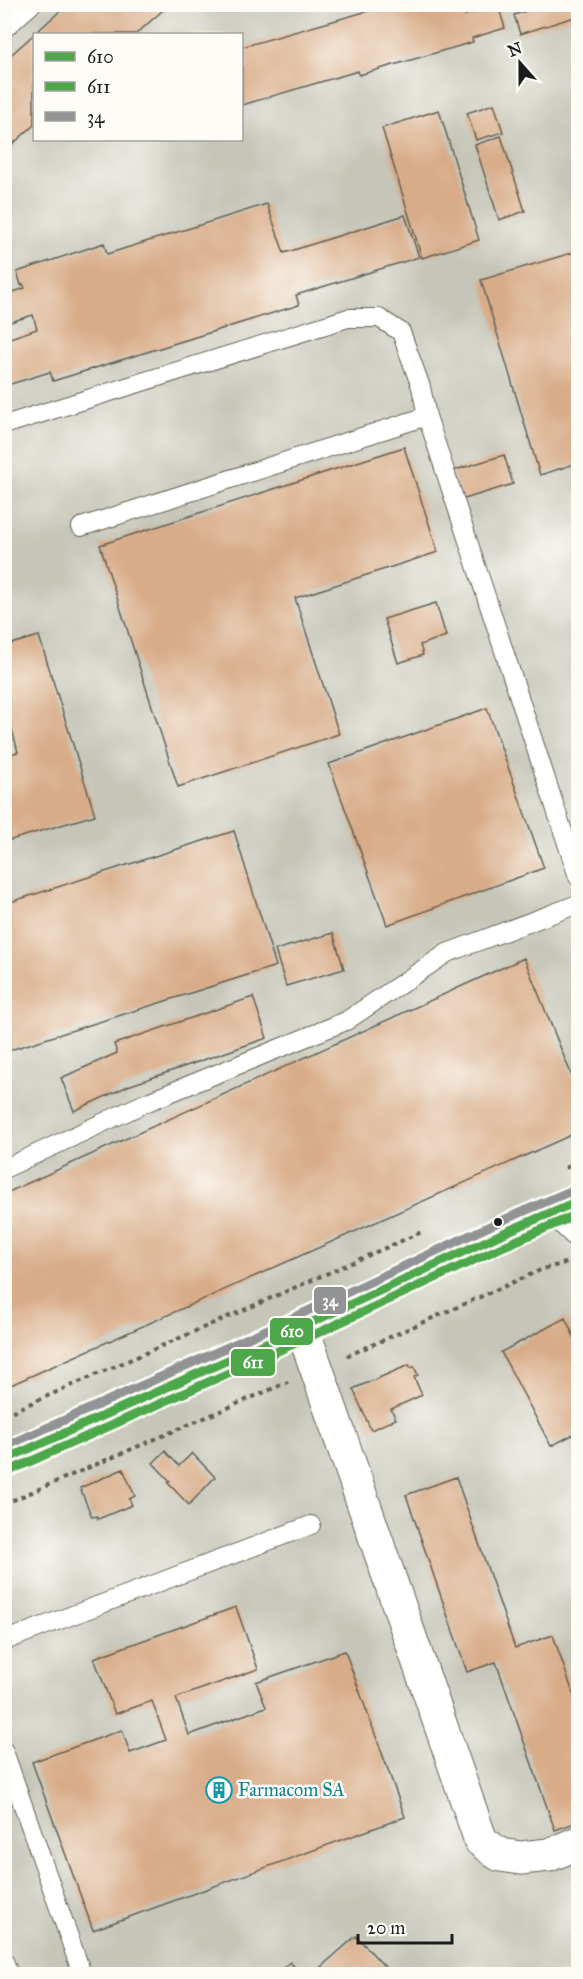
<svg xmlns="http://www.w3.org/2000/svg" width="583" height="1979" viewBox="0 0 583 1979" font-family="'IM FELL Great Primer',serif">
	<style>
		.industrial { fill: #c5c5b8; fill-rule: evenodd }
		.building { fill: #d8ac88 }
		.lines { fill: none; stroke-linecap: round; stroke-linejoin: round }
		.service-casing { stroke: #646053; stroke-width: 20 }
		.minor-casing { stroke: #646053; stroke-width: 35 }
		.secondary-casing { stroke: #646053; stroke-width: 35 }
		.path { stroke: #646053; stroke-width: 4; stroke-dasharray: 4.5 4.5; stroke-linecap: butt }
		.service { stroke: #fff; stroke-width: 18 }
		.minor { stroke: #fff; stroke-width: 33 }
		.secondary { stroke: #fde5c5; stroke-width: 33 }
		.bus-1-casing { stroke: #fdfcf7; stroke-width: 14 }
		.bus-2-casing { stroke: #fdfcf7; stroke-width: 14 }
		.bus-3-casing { stroke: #fdfcf7; stroke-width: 14 }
		.bus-1 { stroke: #4ea74b; stroke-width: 9 }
		.bus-2 { stroke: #4ea74b; stroke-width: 9 }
		.bus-3 { stroke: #929395; stroke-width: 9 }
		.bus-dot { fill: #1c1c1c; stroke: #fdfcf7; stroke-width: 2 }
		.labels { text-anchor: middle; stroke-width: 5; stroke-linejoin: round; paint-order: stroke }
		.culture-label { font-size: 18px; fill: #0d838f; stroke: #fdfcf7; text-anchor: start }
		.line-badge { stroke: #fdfcf7; stroke-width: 2 }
		.badge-label { font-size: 16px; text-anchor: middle; font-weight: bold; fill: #fff }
	</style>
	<rect width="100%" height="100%" fill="#fdfcf7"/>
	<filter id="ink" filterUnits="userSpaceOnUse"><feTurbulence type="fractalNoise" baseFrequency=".0167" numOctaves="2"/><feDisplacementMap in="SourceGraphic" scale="12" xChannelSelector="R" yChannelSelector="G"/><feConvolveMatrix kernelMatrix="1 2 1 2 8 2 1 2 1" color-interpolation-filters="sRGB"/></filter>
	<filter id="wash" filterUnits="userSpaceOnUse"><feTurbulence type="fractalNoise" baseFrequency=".008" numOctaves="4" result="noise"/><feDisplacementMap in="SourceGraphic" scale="24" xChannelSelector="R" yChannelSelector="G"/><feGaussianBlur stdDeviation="1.35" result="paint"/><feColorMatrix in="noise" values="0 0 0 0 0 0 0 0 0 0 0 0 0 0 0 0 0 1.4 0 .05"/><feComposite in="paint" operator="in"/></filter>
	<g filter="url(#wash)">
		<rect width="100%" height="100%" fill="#ebddba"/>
		<!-- industrial -->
		<path class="industrial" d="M5 5H578V1974H5ZM34 34H242V140H34Z"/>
		<g id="blocks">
			<!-- building -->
			<path class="building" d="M68 4H170L136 34H34V125L4 152V61Z
				M528 4H578V16L520 34 514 15 529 10Z
				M389 5H462L465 15 498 5 505 28 472 38 473 42 359 75 358 71 242 105V47Z
				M494 104 503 132 476 140 467 113Z
				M439 110 479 240 422 258 382 128Z
				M501 136 525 211 499 220 475 145Z
				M267 204 284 253 405 215 419 257 296 295 299 305 53 381 50 372 4 386V340L37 329 33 315 4 324V295L25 288 23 284 21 285 17 272 104 243 107 254Z
				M578 251V463L540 475 481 280Z
				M404 447 438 552 295 598 339 734 178 787 100 545Z
				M504 455 513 484 461 500 452 471Z
				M436 603 446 636 420 645 423 655 398 663 384 619Z
				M39 636 95 815 4 842V756L18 752 4 700V646Z
				M487 708 544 868 387 925 329 764Z
				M234 831 276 966 4 1052V904Z
				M333 933 344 969 286 986 275 950Z
				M524 958 578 1091V1132L4 1388V1194Z
				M253 997 267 1038 128 1086 74 1111 61 1078 117 1053 114 1044Z
				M565 1318 578 1345V1432L551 1446 501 1352Z
				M409 1365 411 1368 414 1367 418 1375 414 1377 422 1395 391 1409 396 1419 371 1430 353 1389Z
				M165 1451 179 1466 192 1453 215 1477 189 1505 168 1483 170 1481 153 1463Z
				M123 1469 135 1496 129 1499 132 1505 98 1519 97 1516 92 1517 80 1488Z
				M456 1477 515 1648 553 1635 578 1708V1822L555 1830 496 1662 467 1672 406 1495Z
				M236 1607 258 1669 176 1698 189 1735 266 1707 256 1682 345 1651 405 1817 93 1930 32 1762 122 1730 130 1753 166 1740 152 1701 115 1714 94 1658Z
				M356 1936 385 1967 377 1974H313Z
				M290 1962 301 1974H276Z"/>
		</g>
	</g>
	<g filter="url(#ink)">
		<use href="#blocks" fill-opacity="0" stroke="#646053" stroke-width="1.5"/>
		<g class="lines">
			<!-- service casing -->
			<g class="service-casing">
				<path id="service" d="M4 29 32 4
					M4 425 348 318H379L401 332 421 387 427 416 578 877
					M81 527 427 416
					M4 1169 145 1103 346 1021 447 953 578 904
					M4 1641 311 1525
					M4 1751 82 1974
					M4 1961 9 1974"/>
			</g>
			<!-- minor casing -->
			<g class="minor-casing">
				<path id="minor" d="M556 1209 578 1230
					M302 1327 481 1841 500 1855 521 1858 549 1855 578 1843"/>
			</g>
			<!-- secondary casing -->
			<g class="secondary-casing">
				<path id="secondary" d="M4 1460 302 1327 499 1235 578 1201"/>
			</g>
			<!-- path -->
			<path class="path" d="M565 1168 578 1163
				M347 1356 543 1269 569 1262
				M4 1415 424 1231
				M4 1504 288 1382"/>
			<!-- service -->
			<use href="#service" class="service"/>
			<!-- minor -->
			<use href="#minor" class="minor"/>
			<!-- secondary -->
			<use href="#secondary" class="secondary"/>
			<!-- bus-1 casing -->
			<g class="bus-1-casing">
				<path id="bus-1" d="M4 1460 302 1327 499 1235 578 1201"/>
			</g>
			<!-- bus-2 casing -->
			<g class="bus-2-casing">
				<path id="bus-2" d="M9 1471 307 1338 504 1246 578 1214"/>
			</g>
			<!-- bus-3 casing -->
			<g class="bus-3-casing">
				<path id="bus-3" d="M4 1447 297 1316 494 1224 573 1190"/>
			</g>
			<!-- bus-1 -->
			<use href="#bus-1" class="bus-1"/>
			<!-- bus-2 -->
			<use href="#bus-2" class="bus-2"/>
			<!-- bus-3 -->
			<use href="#bus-3" class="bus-3"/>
		</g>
	</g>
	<!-- icons -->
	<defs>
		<g id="building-ring" transform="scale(1.35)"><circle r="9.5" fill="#fdfcf7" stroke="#0f9aa8" stroke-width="1.5"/><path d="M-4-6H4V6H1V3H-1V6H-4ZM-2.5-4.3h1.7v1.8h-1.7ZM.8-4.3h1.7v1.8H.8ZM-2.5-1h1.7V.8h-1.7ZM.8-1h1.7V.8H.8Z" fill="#0f9aa8"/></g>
	</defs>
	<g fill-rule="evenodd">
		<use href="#building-ring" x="219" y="1790"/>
	</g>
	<!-- markers -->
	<circle class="bus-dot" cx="498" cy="1222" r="5"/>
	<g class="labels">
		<!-- culture labels -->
		<g class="culture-label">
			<text x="238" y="1796">Farmacom SA</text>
		</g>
	</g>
	<g class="line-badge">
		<rect x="313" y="1286" width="34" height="29" rx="6" fill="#929395"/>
		<rect x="269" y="1317" width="45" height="29" rx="6" fill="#4ea74b"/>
		<rect x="230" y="1348" width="46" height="29" rx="6" fill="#4ea74b"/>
	</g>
	<g class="badge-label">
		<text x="330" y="1306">34</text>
		<text x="292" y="1337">610</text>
		<text x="253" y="1368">611</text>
	</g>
	<!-- margin -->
	<rect width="583" height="1979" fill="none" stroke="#fdfcf7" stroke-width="24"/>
	<!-- legend -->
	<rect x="33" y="33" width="210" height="108" fill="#fdfcf7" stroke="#a3a29f" stroke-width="1.5"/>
	<rect x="45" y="52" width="30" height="9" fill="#4ea74b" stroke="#a3a29f" stroke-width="1.5"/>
	<text x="87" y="63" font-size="18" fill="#1c1c1c">610</text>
	<rect x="45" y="82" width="30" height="9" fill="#4ea74b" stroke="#a3a29f" stroke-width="1.5"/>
	<text x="87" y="93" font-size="18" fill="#1c1c1c">611</text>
	<rect x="45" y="112" width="30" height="9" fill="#929395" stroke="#a3a29f" stroke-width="1.5"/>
	<text x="87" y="123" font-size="18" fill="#1c1c1c">34</text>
	<!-- north arrow -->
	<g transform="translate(520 63) rotate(339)" stroke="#fdfcf7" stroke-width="4.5" paint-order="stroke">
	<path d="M0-4.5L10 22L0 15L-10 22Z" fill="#1c1c1c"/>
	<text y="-9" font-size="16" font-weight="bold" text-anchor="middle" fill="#1c1c1c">N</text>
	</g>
	<!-- scale -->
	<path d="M358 1934v9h94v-9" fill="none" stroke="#1c1c1c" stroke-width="3"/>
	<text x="367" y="1934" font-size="18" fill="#1c1c1c" stroke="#fdfcf7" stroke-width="4.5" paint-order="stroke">20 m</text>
</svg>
